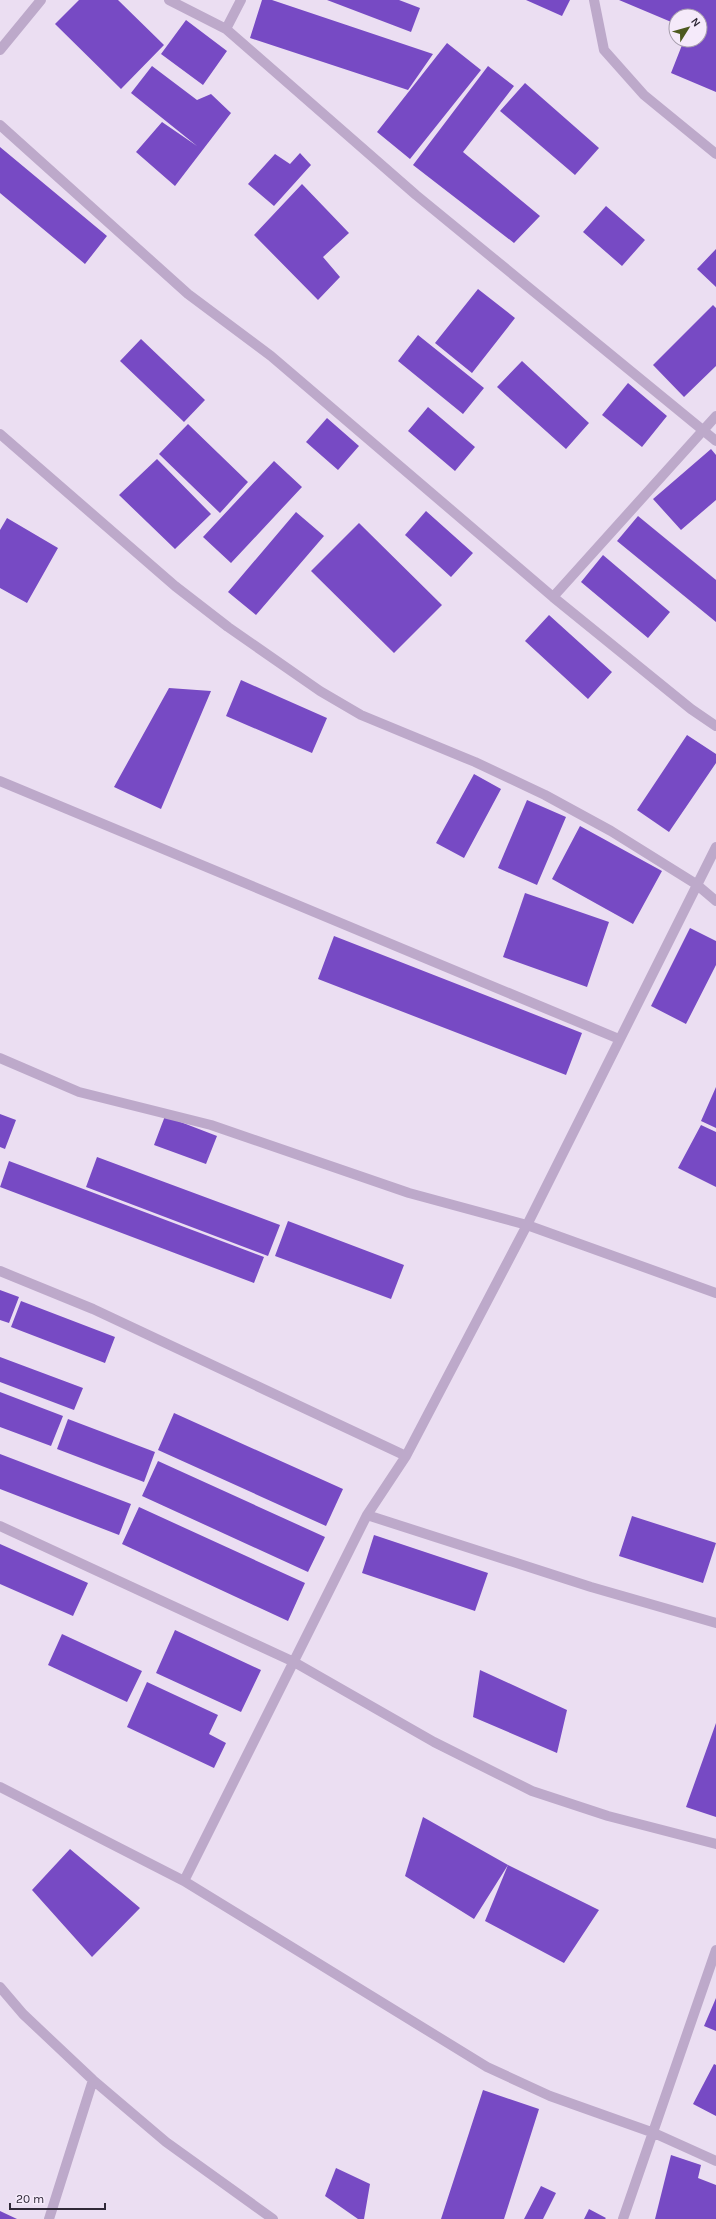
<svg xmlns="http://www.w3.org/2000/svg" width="716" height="2219" viewBox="0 0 716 2219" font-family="Karla,sans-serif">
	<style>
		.building { fill: #774ac4 }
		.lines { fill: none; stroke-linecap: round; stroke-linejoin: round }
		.street { stroke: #bda9ca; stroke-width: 10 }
	</style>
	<rect width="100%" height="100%" fill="#ebdef2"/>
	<!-- building -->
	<path class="building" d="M79 0H118L164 45 121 89 55 24Z
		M262 0H272L433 54 408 90 250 38Z
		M327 0H399L420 8 411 32Z
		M526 0H570L562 16Z
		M619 0H716V92L671 73 684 40H700V16H676V24Z
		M186 20 227 51 203 85 161 54Z
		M447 43 481 70 410 159 377 132Z
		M152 66 197 100 211 94 231 113 175 186 136 152 162 122 197 146 131 93Z
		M488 66 514 86 463 152 540 216 514 243 413 165Z
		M525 83 599 148 575 175 500 111Z
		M0 147 107 236 85 264 0 193Z
		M300 153 311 165 274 206 248 184 275 154 290 164Z
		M302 184 349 233 323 257 340 277 318 300 254 235Z
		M606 206 645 240 622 266 583 232Z
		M716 249V287L697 269Z
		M478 289 515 318 472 373 435 343Z
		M713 305 716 308V366L684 397 653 365Z
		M418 335 484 388 463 414 398 361Z
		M141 339 205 400 184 422 120 361Z
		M522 361 589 423 566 449 497 387Z
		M628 383 667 416 642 447 602 415Z
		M428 407 475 447 455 471 408 431Z
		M327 418 359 446 338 470 306 442Z
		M188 424 248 482 220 513 159 454Z
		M711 449 716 455V500L681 530 653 499Z
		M157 459 211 514 175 549 119 495Z
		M274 461 302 487 231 563 203 537Z
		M426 511 473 553 451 577 405 535Z
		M296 512 324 536 256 615 228 592Z
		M638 516 716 580V622L617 541Z
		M7 518 58 548 27 603 0 588V530Z
		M359 523 442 605 394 653 311 571Z
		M603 555 670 612 648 638 581 582Z
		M549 615 612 672 588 699 525 641Z
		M241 680 327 718 312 753 226 716Z
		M169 688 211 691 161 809 114 787Z
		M687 735 716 754V763L669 832 637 810Z
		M474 774 501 789 464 858 436 843Z
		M527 800 566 817 537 885 498 868Z
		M580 826 662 871 633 924 552 879Z
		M525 893 609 922 587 987 503 957Z
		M690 928 716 941V965L686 1024 651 1006Z
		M334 936 582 1033 566 1075 318 979Z
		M716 1087V1128L701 1121Z
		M0 1114 16 1120 5 1149 0 1147Z
		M165 1116 217 1136 206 1164 154 1145Z
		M701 1125 716 1132V1187L678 1168Z
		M97 1157 280 1225 268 1256 86 1187Z
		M9 1161 264 1257 254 1283 0 1187Z
		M288 1221 404 1265 391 1299 275 1256Z
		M0 1290 19 1297 9 1323 0 1320Z
		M21 1301 115 1337 105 1363 11 1327Z
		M0 1357 83 1388 74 1410 0 1382Z
		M0 1392 63 1416 51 1446 0 1427Z
		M174 1413 343 1489 326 1526 158 1450Z
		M68 1419 155 1452 144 1482 57 1449Z
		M0 1454 131 1504 119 1535 0 1489Z
		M158 1461 325 1537 308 1572 142 1496Z
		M139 1507 305 1583 288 1621 122 1544Z
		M632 1516 716 1543 703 1583 619 1556Z
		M374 1535 488 1573 475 1611 362 1573Z
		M0 1544 88 1583 73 1616 0 1584Z
		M175 1630 261 1670 241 1712 156 1673Z
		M62 1634 142 1671 127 1702 48 1665Z
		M480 1670 567 1710 557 1753 473 1717Z
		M147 1682 218 1715 209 1734 226 1743 214 1768 127 1727Z
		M716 1723V1817L686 1807Z
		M423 1817 508 1865 474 1919 405 1876Z
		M70 1849 140 1908 92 1957 32 1890Z
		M508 1865 599 1910 564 1963 485 1921Z
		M716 1998V2031L704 2026Z
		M714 2064 716 2065V2116L693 2104Z
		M483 2090 539 2109 504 2219H441Z
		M671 2155 701 2165 698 2178 716 2185V2219H655Z
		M336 2168 370 2184 364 2219H358L325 2196Z
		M541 2186 556 2193 543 2219H524Z
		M589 2209 606 2218 605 2219H584Z
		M0 2211 17 2219H0Z"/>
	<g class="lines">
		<!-- street -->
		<path class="street" d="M169 0 226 29 416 195 716 441
			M594 0 604 50 644 95 716 154
			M226 29 241 0
			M0 50 41 0
			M0 125 188 294 271 356 553 597 691 709 716 726
			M0 434 175 586 228 627 320 691 361 715 475 762 545 795 611 831 696 884 716 901
			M553 597 716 416
			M0 781 619 1039
			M0 1058 79 1092 211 1125 409 1193 527 1225 716 1293
			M0 1271 93 1309 406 1456
			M367 1515 591 1587 716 1623
			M0 1526 294 1662 434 1742 532 1791 608 1816 716 1844
			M0 1787 184 1881 487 2067 550 2096 654 2133 716 2161
			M184 1881 367 1515 406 1456 527 1225 716 847
			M0 1987 23 2014 93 2080 166 2142 273 2219
			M49 2219 93 2080
			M623 2219 716 1950"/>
	</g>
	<!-- north arrow -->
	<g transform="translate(688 28) rotate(53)"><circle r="19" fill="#f5eafa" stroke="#a69dac"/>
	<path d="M0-3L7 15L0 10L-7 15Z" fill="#4d591f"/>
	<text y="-6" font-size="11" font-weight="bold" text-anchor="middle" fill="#302938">N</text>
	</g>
	<!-- scale -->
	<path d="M10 2203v6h95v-6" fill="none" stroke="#302938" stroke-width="2"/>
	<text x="16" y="2203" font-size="12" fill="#302938" stroke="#f5eafa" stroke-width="3" paint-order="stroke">20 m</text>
</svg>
